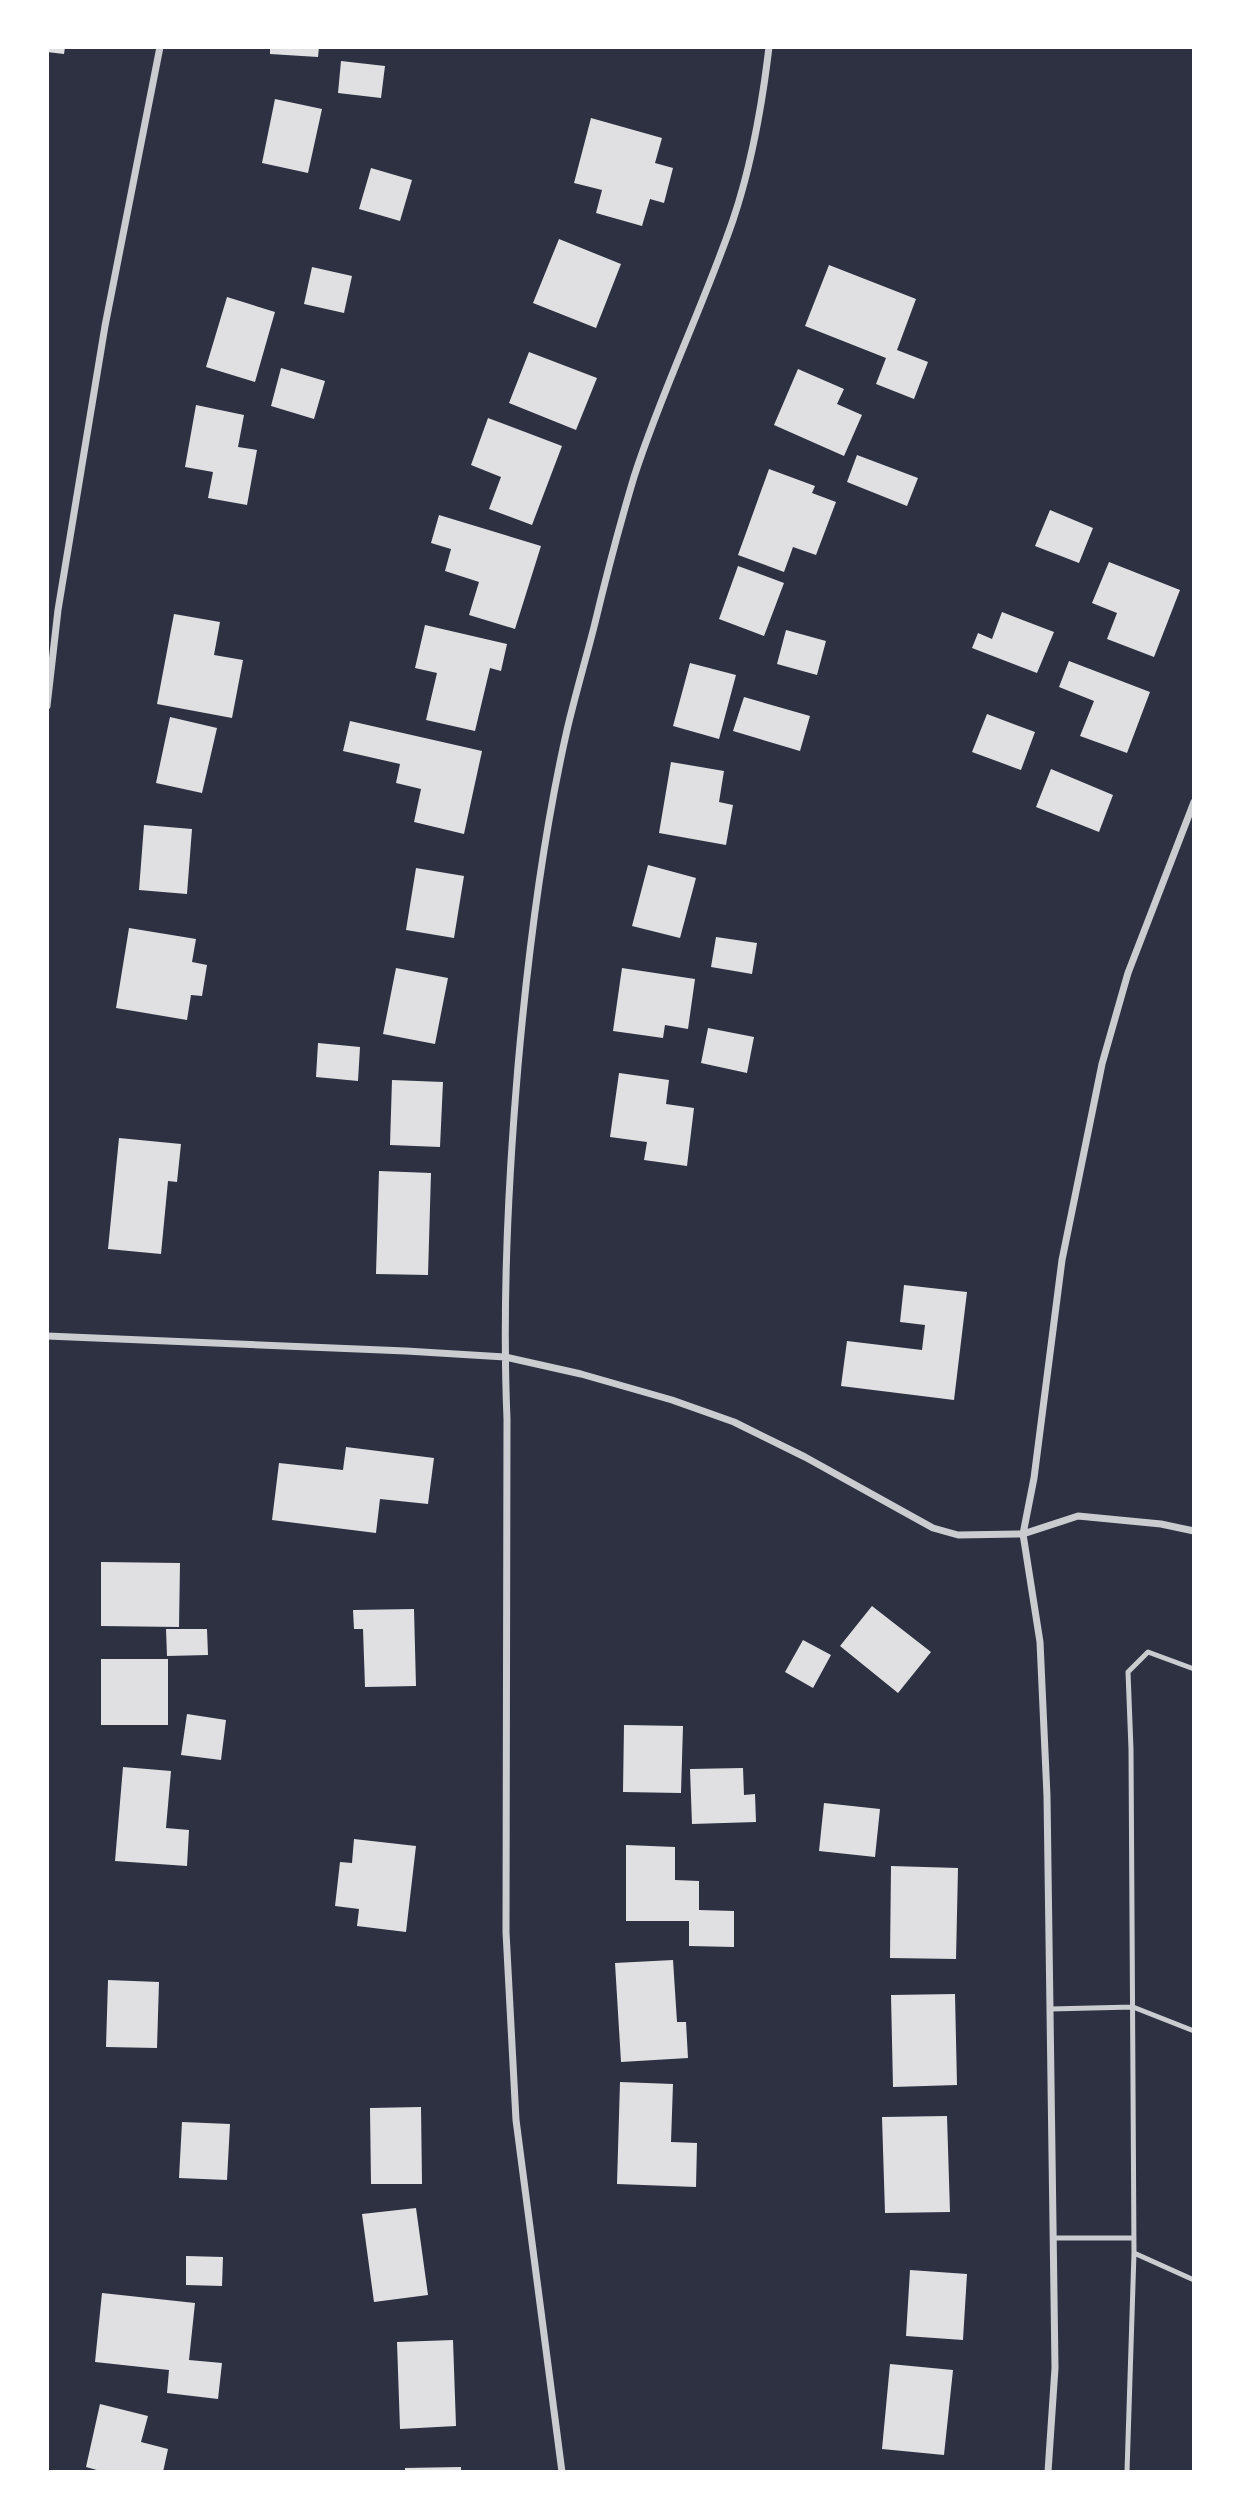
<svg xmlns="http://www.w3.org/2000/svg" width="1241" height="2519" viewBox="0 0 1241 2519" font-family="'Alegreya Sans',sans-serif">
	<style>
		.building { fill: #e0e0e3 }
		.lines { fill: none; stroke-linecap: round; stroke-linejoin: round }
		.service { stroke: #caccd0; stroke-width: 5 }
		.minor { stroke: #caccd0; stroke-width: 7 }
	</style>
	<rect width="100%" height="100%" fill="#2d3142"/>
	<!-- building -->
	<path class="building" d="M47 47H65L64 54 47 52Z
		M270 47H319L318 57 270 54Z
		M341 61 385 66 381 98 338 93Z
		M275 99 322 109 308 173 262 163Z
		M591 118 662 138 655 163 673 168 664 203 650 199 642 226 596 213 602 190 574 183Z
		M371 168 412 180 400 221 359 209Z
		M559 239 621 264 596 328 533 303Z
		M829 265 916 299 897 350 928 362 914 399 876 384 886 358 805 326Z
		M312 267 352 276 344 313 304 304Z
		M227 297 275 312 255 382 206 367Z
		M529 352 597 378 576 430 509 403Z
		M281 368 325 381 314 419 271 406Z
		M798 369 844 389 837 404 862 415 844 456 774 425Z
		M196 405 244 415 238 447 257 450 247 505 208 498 213 472 185 467Z
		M488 418 562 446 532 525 489 509 501 477 471 465Z
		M857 455 918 478 907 506 847 482Z
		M769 469 815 486 812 493 836 502 816 555 793 547 784 572 738 555Z
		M1050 510 1093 528 1079 563 1035 546Z
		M439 515 541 546 515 629 469 615 479 582 445 571 451 549 431 543Z
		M1109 562 1180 590 1154 657 1107 639 1117 613 1092 603Z
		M738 566 784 583 764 636 719 619Z
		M1002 612 1054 632 1037 673 972 648 978 633 992 639Z
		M174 614 220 622 214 655 243 660 232 718 157 704Z
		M425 625 507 644 501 671 490 668 475 731 426 720 437 673 415 668Z
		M786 630 826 641 817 675 777 664Z
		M1069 661 1150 692 1127 753 1080 736 1094 701 1059 687Z
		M690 663 736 675 719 739 673 726Z
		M744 697 810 716 800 751 733 731Z
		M987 714 1035 732 1021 770 972 752Z
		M170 717 217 728 202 793 156 783Z
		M350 721 482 751 464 834 414 822 421 789 396 783 400 764 343 751Z
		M671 762 724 771 719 802 733 805 726 845 659 833Z
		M1051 769 1113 795 1099 832 1036 807Z
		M144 825 192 829 187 894 139 890Z
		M648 865 696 878 680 938 632 926Z
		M416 868 464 876 454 938 406 930Z
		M129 928 196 939 192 962 207 965 202 996 191 995 187 1020 116 1008Z
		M716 937 757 943 752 974 711 967Z
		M396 968 448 978 435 1044 383 1034Z
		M622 968 695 979 688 1029 665 1025 663 1038 613 1031Z
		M708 1028 754 1037 747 1073 701 1063Z
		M318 1043 360 1047 358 1081 316 1077Z
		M619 1073 669 1080 666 1104 694 1108 687 1166 644 1160 647 1142 610 1137Z
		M392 1080 443 1082 440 1147 390 1145Z
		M119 1138 181 1144 177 1182 168 1181 161 1254 108 1249Z
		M379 1171 431 1173 428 1275 376 1274Z
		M904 1285 967 1292 954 1400 841 1386 847 1341 922 1350 925 1325 900 1322Z
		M346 1447 434 1458 428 1504 380 1499 376 1533 272 1520 279 1463 343 1470Z
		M101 1562 180 1563 179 1627 101 1626Z
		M872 1606 931 1652 898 1693 840 1646Z
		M414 1609 416 1686 365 1687 363 1629H354L353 1610Z
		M166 1629H207L208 1655 167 1656Z
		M803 1640 831 1655 813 1688 785 1672Z
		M101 1659H168V1725H101Z
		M187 1714 226 1720 221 1760 181 1755Z
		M624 1725 683 1726 681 1793 623 1792Z
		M123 1767 171 1771 166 1828 189 1830 187 1866 115 1861Z
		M743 1768 744 1795 755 1794 756 1822 692 1824 690 1769Z
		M824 1803 880 1809 875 1857 819 1851Z
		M354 1839 416 1846 406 1932 357 1926 359 1909 335 1906 340 1862 352 1863Z
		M626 1845 675 1847V1880L699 1881V1910L734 1911V1947L689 1946V1921H626Z
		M891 1866 958 1868 956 1959 890 1958Z
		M673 1960 677 2022H686L688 2058 621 2062 615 1963Z
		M108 1980 159 1982 157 2048 106 2047Z
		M955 1994 957 2085 893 2087 891 1995Z
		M620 2082 673 2084 671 2142 697 2143 696 2187 617 2184Z
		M421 2107 422 2184H371L370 2108Z
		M947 2116 950 2212 885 2213 882 2117Z
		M182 2122 230 2124 227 2180 179 2178Z
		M416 2208 428 2295 374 2302 362 2214Z
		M186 2256 223 2257 222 2286 186 2285Z
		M910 2270 967 2274 963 2340 906 2336Z
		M102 2293 195 2303 189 2360 222 2363 218 2399 167 2393 169 2370 95 2362Z
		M453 2340 456 2426 400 2429 397 2342Z
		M890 2364 953 2370 944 2455 882 2449Z
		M100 2404 148 2416 141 2442 168 2449 163 2472H104L86 2467Z
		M461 2467V2472H405V2468Z"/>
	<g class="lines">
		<!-- service -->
		<path class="service" d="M1050 2009 1133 2007 1194 2031
			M1053 2238H1134
			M1134 2253 1194 2280
			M1127 2472 1134 2253 1131 1749 1128 1672 1148 1652 1194 1669"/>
		<!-- minor -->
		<path class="minor" d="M47 706 58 610 105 326 160 47
			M47 1336 406 1351 505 1357 581 1374 672 1400 734 1422 805 1457 933 1528 958 1535 1023 1534 1078 1516 1161 1524 1194 1531
			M562 2472 516 2120 506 1932 507 1419C502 1301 508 1183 518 1066 528 953 542 840 567 730 575 696 585 662 594 627 606 577 619 527 634 477 662 390 703 307 733 220 752 164 762 106 769 47
			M1048 2472 1055 2368 1047 1796 1040 1642 1023 1534 1034 1478 1062 1260 1102 1064 1128 973 1194 802"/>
	</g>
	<!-- border -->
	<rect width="1241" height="2519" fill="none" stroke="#ffffff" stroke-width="98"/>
</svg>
